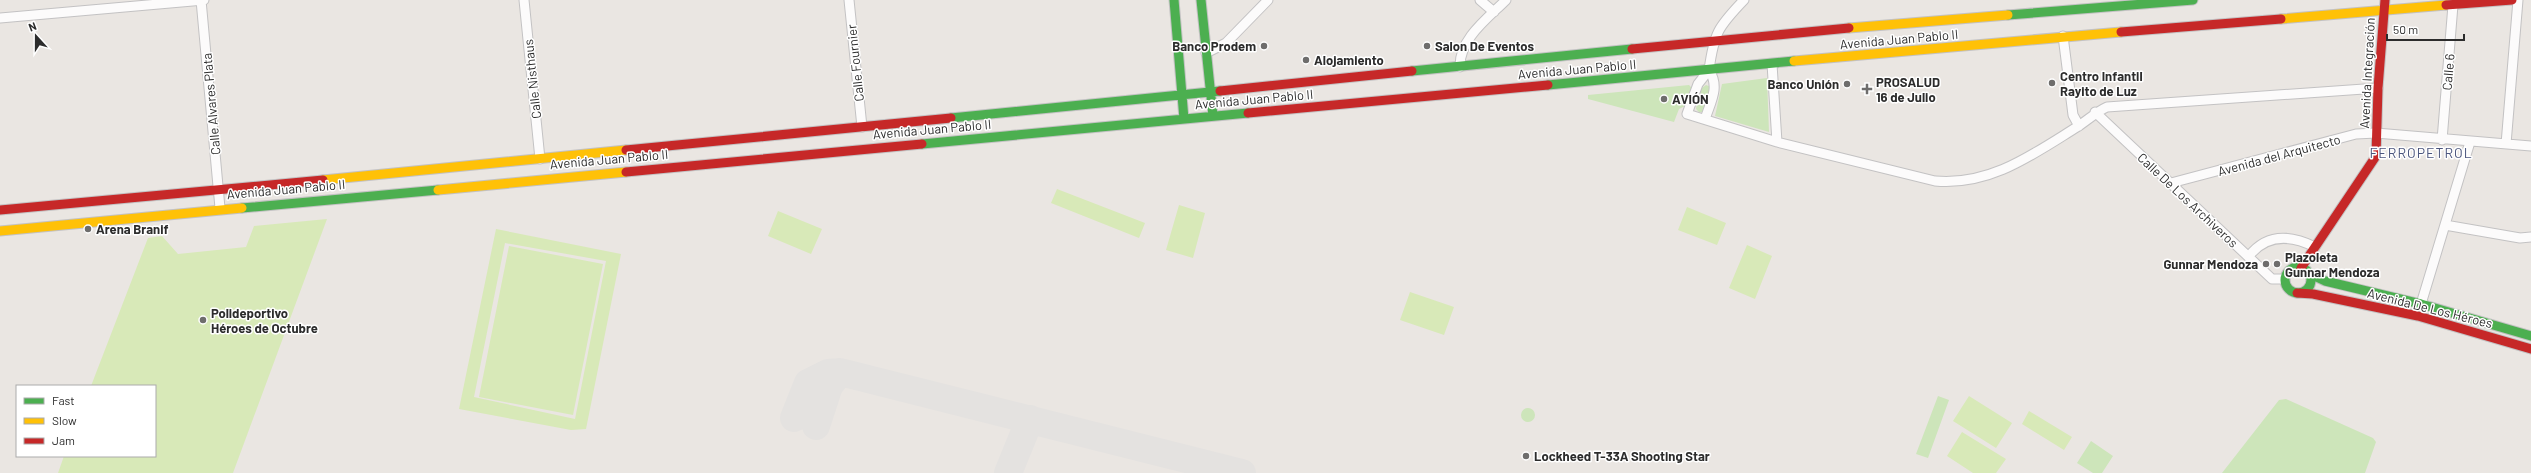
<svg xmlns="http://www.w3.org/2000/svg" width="2531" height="473" viewBox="0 0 2531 473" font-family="Barlow,sans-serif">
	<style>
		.green { fill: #cde5ba }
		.pitch { fill: #d8e9b8; fill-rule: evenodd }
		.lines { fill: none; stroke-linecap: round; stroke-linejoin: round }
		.taxiway { stroke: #e4e2e0; stroke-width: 28 }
		.street-casing { stroke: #c3c2c3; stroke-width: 11 }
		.fast-casing { stroke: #c3c2c3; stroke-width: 11 }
		.slow-casing { stroke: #c3c2c3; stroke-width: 11 }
		.jam-casing { stroke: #c3c2c3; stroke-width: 11 }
		.street { stroke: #fcfbfb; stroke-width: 9 }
		.fast { stroke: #4caf50; stroke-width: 9 }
		.slow { stroke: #ffc107; stroke-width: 9 }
		.jam { stroke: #c62828; stroke-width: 9 }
		.poi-dot { fill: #6e6d6c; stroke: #fff; stroke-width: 1.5 }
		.labels { text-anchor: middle; stroke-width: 3; stroke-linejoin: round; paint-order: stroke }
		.street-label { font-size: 13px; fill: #2c2c2c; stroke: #fff }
		.poi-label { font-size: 13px; font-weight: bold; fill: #2c2c2c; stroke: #fff; text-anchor: start }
		.neighbourhood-label { font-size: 14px; letter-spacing: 1px; fill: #4b557d; stroke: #fff }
	</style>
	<rect width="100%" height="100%" fill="#eae6e2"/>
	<!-- green -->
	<path class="green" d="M1767 78 1769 132 1715 116 1722 84Z
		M1689 85 1692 88 1687 105 1679 109 1674 122 1588 99V95Z
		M1706 85 1711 87 1703 112H1699L1696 109 1699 90Z
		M1938 396 1949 400 1928 458 1916 454Z
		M2286 399 2373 438 2376 442 2365 473H2222L2279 400Z
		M1521 415a7 7 0 1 1 14 0a7 7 0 1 1-14 0Z
		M2091 441 2113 456 2102 473H2093L2077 463Z"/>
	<!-- pitch -->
	<path class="pitch" d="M1057 189 1145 223 1139 238 1051 203Z
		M1179 205 1205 213 1193 258 1166 250Z
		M1687 207 1726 223 1717 245 1678 230Z
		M778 211 822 229 811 254 768 236Z
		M327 219 233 473H58L64 456H155V386H91L148 238 162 236 178 254 246 247 254 226Z
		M496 229 621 254 586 429 571 430 459 409ZM505 243 606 261 575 419 474 397Z
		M1747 245 1772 256 1755 299 1729 288Z
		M509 246 603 264 573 415 479 397Z
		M1410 292 1454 307 1444 335 1400 320Z
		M1969 396 2012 423 1996 448 1953 421Z
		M2029 411 2072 437 2064 450 2022 424Z
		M1962 432 2006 459 1996 473H1973L1947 456Z"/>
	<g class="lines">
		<!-- taxiway -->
		<path class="taxiway" d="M794 418 808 383 828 373 840 372 1242 473
			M816 426 829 386 840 372
			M1008 473 1030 419"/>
		<!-- street casing -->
		<g class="street-casing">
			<path id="street" d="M201 0 220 208
				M524 0 540 159
				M849 0 862 127
				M1480 0 1494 12
				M0 18 204 0
				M2063 36 2073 115 2079 126
				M1206 53 1226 43 1268 0
				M1772 64 1777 142
				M1460 67C1459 39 1488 18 1506 0
				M1709 70 1698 84 1687 114 1777 142 1935 181C1990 186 2032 155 2077 127 2088 120 2096 112 2107 107L2378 88
				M1709 70C1714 33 1718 27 1744 0
				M2095 112 2272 279H2285
				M1705 119C1711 101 1720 87 1709 70
				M2442 140 2453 5
				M2506 144 2518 0
				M2171 183 2356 134 2376 133 2531 146
				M2445 225 2520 238 2531 237
				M2249 256C2267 233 2291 235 2315 247
				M2421 304 2470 142"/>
		</g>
		<!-- fast casing -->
		<g class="fast-casing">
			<path id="fast" d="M1174 0 1184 119
				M1201 0 1213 116
				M2008 15 2193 0
				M1412 71 1632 49
				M1548 85 1794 61
				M951 118 1220 91
				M922 144 1248 113
				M242 208 438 190
				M2285 280a13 13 0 1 1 26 0a13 13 0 1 1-26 0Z
				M2308 273 2325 281 2421 304 2531 336"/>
		</g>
		<!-- slow casing -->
		<g class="slow-casing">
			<path id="slow" d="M2281 19 2446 5
				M1849 28 2008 15
				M1794 61 2121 32
				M323 180 626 150
				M438 190 626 172
				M0 231 242 208"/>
		</g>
		<!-- jam casing -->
		<g class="jam-casing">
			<path id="jam" d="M2446 5 2512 0
				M2121 32 2281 19
				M1632 49 1849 28
				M1220 91 1412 71
				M1248 113 1548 85
				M626 150 951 118
				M626 172 922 144
				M0 210 323 180
				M2301 268 2376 156 2378 88 2385 0
				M2297 293 2313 294 2418 316 2531 349"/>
		</g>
		<!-- street -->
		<use href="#street" class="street"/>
		<!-- fast -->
		<use href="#fast" class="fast"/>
		<!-- slow -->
		<use href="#slow" class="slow"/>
		<!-- jam -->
		<use href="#jam" class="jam"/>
	</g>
	<!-- markers -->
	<g class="poi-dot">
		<circle cx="1264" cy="46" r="4"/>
		<circle cx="1427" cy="46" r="4"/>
		<circle cx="1306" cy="60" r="4"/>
		<circle cx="2052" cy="83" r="4"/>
		<circle cx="1847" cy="84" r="4"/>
		<path d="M1865 83h4v4h4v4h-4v4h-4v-4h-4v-4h4z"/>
		<circle cx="1664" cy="99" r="4"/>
		<circle cx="88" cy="229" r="4"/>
		<circle cx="2266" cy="264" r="4"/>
		<circle cx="2277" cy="264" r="4"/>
		<circle cx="203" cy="320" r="4"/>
		<circle cx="1526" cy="456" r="4"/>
	</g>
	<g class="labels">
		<!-- street labels -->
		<g class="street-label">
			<text transform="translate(1899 39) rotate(-5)" y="5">Avenida Juan Pablo II</text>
			<text transform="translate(855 63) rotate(-96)" y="5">Calle Fournier</text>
			<text transform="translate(1577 69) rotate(-5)" y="5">Avenida Juan Pablo II</text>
			<text transform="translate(2448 72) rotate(-85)" y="5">Calle 6</text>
			<text transform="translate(2367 73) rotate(-87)" y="5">Avenida Integración</text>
			<text transform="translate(532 79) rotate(-96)" y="5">Calle Nisthaus</text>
			<text transform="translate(1254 99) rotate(-5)" y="5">Avenida Juan Pablo II</text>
			<text transform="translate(211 104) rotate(-95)" y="5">Calle Alvares Plata</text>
			<text transform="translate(932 129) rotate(-5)" y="5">Avenida Juan Pablo II</text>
			<text transform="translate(2279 155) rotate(-15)" y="5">Avenida del Arquitecto</text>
			<text transform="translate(609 159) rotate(-5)" y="5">Avenida Juan Pablo II</text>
			<text transform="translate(286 189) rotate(-5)" y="5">Avenida Juan Pablo II</text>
			<text transform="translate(2188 200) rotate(43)" y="5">Calle De Los Archiveros</text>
			<text transform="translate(2430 308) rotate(14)" y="5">Avenida De Los Héroes</text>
		</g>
		<!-- poi labels -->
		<g class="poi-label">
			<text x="1256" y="51" text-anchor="end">Banco Prodem</text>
			<text x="1435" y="51">Salon De Eventos</text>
			<text x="1314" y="65">Alojamiento</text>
			<text x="2060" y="81">Centro Infantil<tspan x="2060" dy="15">Rayito de Luz</tspan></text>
			<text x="1876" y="87">PROSALUD<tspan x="1876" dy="15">16 de Julio</tspan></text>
			<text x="1839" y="89" text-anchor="end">Banco Unión</text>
			<text x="1672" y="104">AVIÓN</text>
			<text x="96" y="234">Arena Branif</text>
			<text x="2285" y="262">Plazoleta<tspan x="2285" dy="15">Gunnar Mendoza</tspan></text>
			<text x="2258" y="269" text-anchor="end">Gunnar Mendoza</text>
			<text x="211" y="318">Polideportivo<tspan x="211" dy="15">Héroes de Octubre</tspan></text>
			<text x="1534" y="461">Lockheed T-33A Shooting Star</text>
		</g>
		<!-- neighbourhood labels -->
		<g class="neighbourhood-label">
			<text x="2421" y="158">FERROPETROL</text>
		</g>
	</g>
	<!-- legend -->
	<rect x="16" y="385" width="140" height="72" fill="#ffffff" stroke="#ababab"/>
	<rect x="24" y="398" width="20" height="6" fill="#4caf50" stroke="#ababab"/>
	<text x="52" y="405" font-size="12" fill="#2c2c2c">Fast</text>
	<rect x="24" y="418" width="20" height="6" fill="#ffc107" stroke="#ababab"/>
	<text x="52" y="425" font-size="12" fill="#2c2c2c">Slow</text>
	<rect x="24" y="438" width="20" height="6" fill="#c62828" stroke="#ababab"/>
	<text x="52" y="445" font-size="12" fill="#2c2c2c">Jam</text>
	<!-- north arrow -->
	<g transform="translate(36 36) rotate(339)" stroke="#ffffff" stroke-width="3" paint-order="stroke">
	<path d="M0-3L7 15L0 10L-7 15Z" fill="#2c2c2c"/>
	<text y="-6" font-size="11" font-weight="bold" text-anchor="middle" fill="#2c2c2c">N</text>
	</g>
	<!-- scale -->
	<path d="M2387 34v6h77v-6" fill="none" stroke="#2c2c2c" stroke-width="2"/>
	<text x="2393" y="34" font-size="12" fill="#2c2c2c" stroke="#ffffff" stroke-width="3" paint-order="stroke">50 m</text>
</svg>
